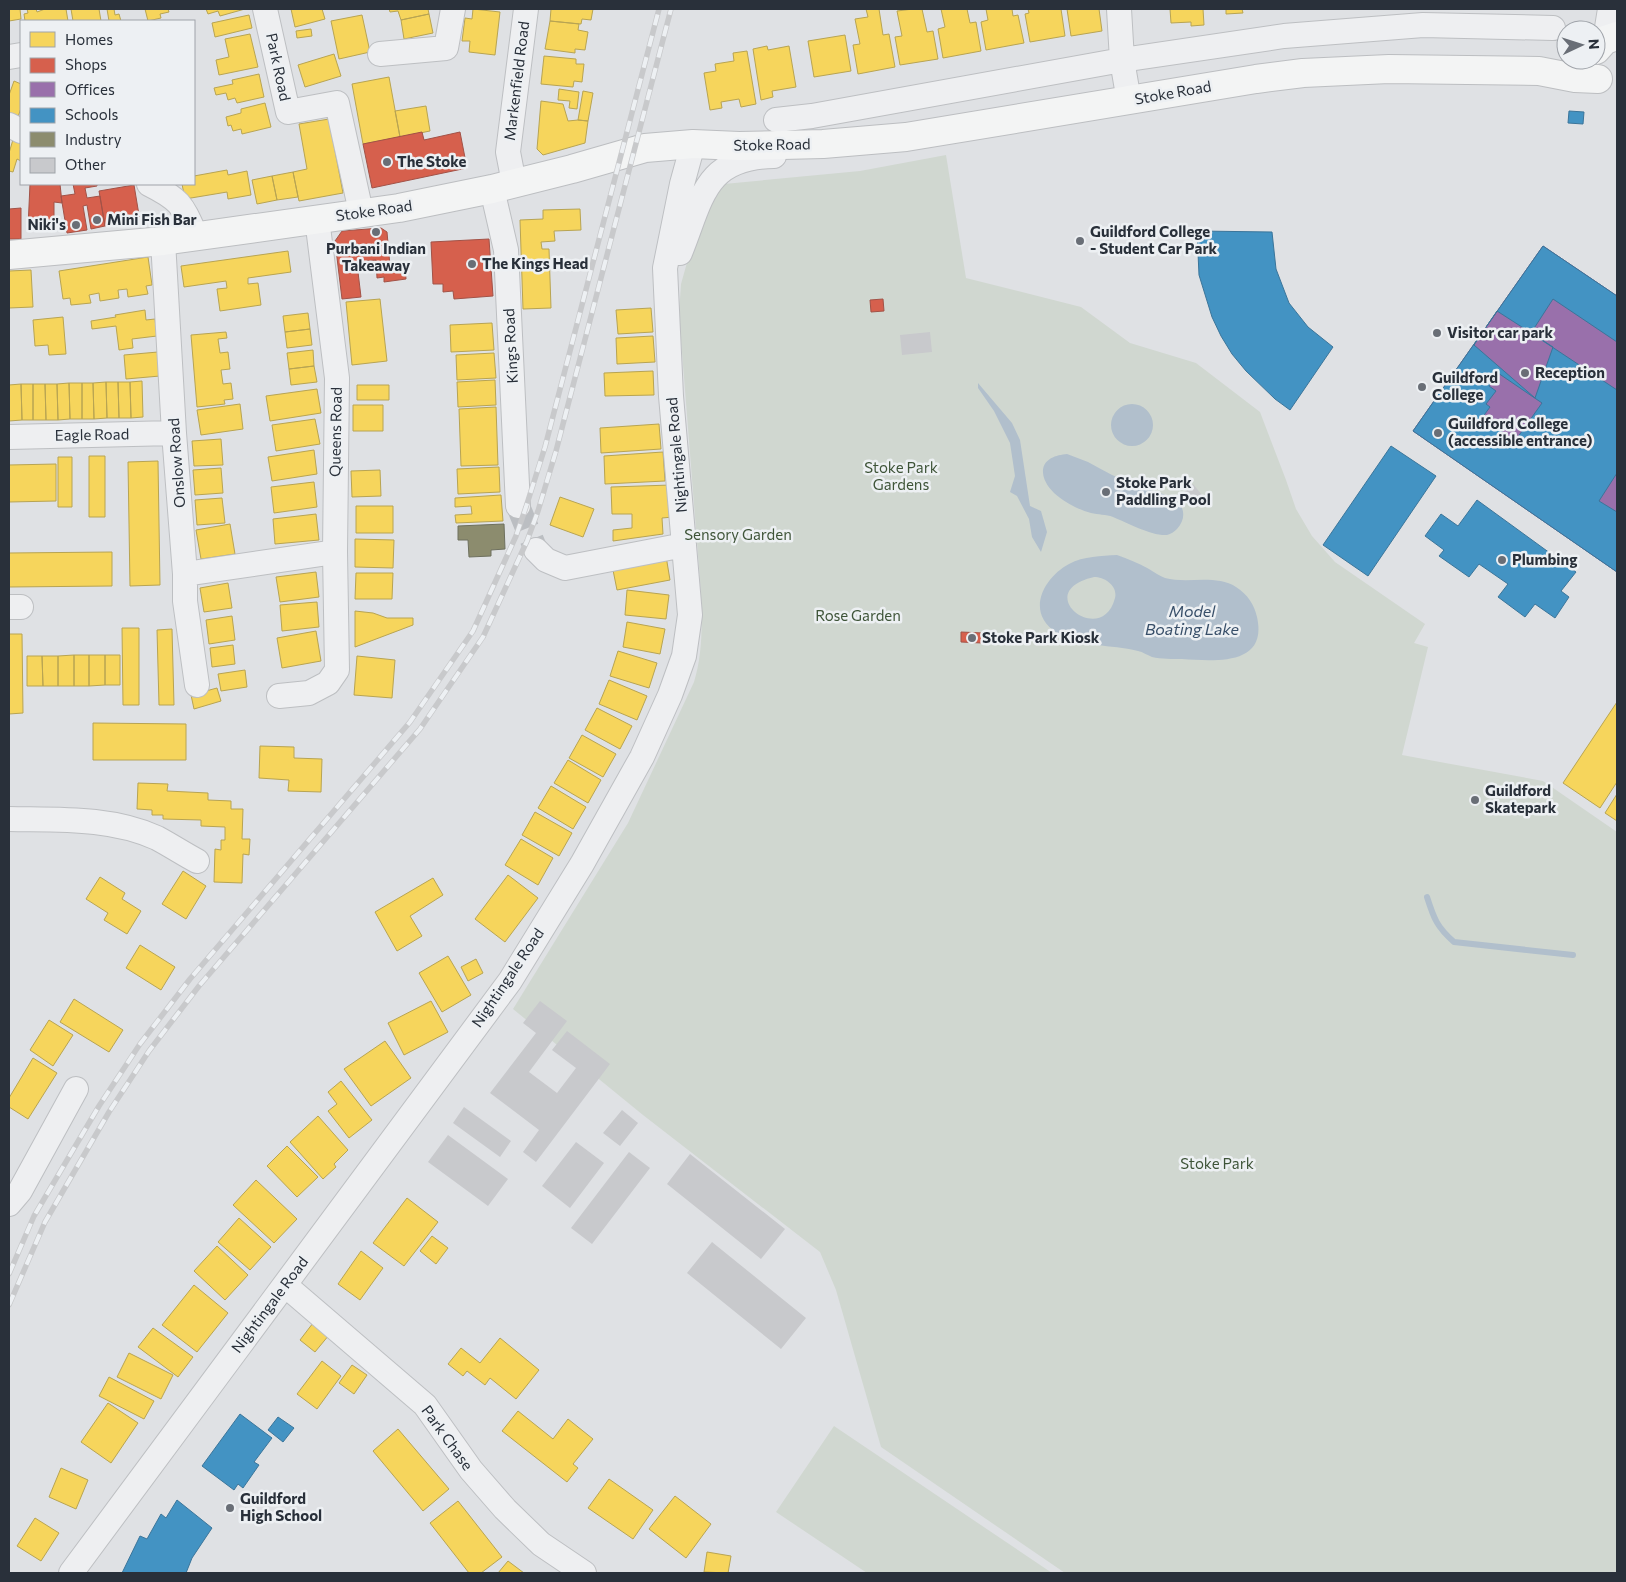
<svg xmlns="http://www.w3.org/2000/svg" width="1626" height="1582" viewBox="0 0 1626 1582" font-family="Commissioner,sans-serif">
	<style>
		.green { fill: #d0d7d0 }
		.water { fill: #b1bfcc; fill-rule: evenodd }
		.homes { fill: #f6d55c; stroke: #b8a452 }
		.shops { fill: #d6604d; stroke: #a25247 }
		.offices { fill: #9970ab; stroke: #775d89 }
		.schools { fill: #4393c3; stroke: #3b759a; fill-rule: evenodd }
		.industry { fill: #8c8c6e; stroke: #6e705e }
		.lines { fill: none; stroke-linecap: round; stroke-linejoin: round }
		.stream { stroke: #b1bfcc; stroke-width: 6 }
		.building { fill: #c8c9cc }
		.minor-tunnel { stroke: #bbbec2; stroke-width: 24; stroke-dasharray: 24 12; stroke-linecap: butt }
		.minor-casing { stroke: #bdbfc2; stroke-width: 26 }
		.primary-casing { stroke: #bcbec1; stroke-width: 30 }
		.minor { stroke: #eeeff1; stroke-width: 24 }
		.primary { stroke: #f3f4f4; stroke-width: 28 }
		.rail-casing { stroke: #c8c9cb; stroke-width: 5.5 }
		.rail { stroke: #edf0f3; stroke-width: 4; stroke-dasharray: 11; stroke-linecap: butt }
		.poi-dot { fill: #696e76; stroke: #edf0f3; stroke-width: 2 }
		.labels { text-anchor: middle; stroke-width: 5; stroke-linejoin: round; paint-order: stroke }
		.street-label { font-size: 15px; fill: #29303a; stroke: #edf0f3 }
		.poi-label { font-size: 15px; font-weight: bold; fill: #29303a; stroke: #edf0f3; text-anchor: start }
		.park-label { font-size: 15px; fill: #3e5438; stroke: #edf0f3 }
		.water-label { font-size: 16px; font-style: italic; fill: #384f69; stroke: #edf0f3 }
	</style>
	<rect width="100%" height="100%" fill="#dfe1e4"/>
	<!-- green -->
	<path class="green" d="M946 155 966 278 1081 307 1130 343 1196 363 1260 412 1286 480 1296 509 1312 536 1335 562 1425 624 1414 643 1428 647 1402 755 1543 781 1617 832V1573H1065L881 1447 836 1290 820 1252 643 1115 513 1009 628 823 694 682C704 650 702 613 700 580L679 314 681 284 688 259 712 199 724 184 860 171Z
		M834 1426 1052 1573H867L776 1512Z"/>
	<!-- water -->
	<path class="water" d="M978 383 1012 423 1020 440 1030 506 1041 511 1047 532 1041 552 1032 537 1029 519 1017 496 1010 492 1015 476 1010 443 994 411 978 388Z
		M1111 425a21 21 0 1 1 42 0a21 21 0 1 1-42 0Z
		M1067 454C1074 457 1081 459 1088 462 1104 471 1119 479 1136 485 1147 489 1158 492 1169 496 1184 502 1188 517 1177 529 1174 532 1171 534 1167 535 1151 536 1128 523 1113 517 1106 514 1098 515 1091 513 1073 508 1045 493 1043 473 1042 459 1056 455 1067 454Z
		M1117 555C1128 559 1138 563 1149 569 1154 572 1160 576 1165 578 1187 584 1216 574 1236 587 1248 595 1254 604 1257 617 1268 666 1215 661 1182 659 1173 659 1161 659 1152 657 1147 655 1143 652 1138 651 1110 644 1083 648 1057 633 1025 613 1043 578 1069 564 1084 556 1101 556 1117 555ZM1094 577C1105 577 1118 586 1115 598 1102 649 1029 592 1094 577Z"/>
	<!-- homes -->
	<path class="homes" d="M9 9H20L21 19 9 21Z
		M27 9H36L37 12 45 9H66L68 21H25L24 14 28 13Z
		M71 9H99L101 21H73Z
		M107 9H114L115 15 119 14 121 21H109Z
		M145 9H168L169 12 160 14 161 18 148 21Z
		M206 9H245L220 16 218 11 208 14Z
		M291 9H322L325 19 295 27Z
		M389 9H428L429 14 401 20 398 11 390 12Z
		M473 9 500 12 495 55 469 52 470 41H462L465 18 472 19Z
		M551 9H593L591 20 582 19 581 24 550 21Z
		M866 9H879L883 35 889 34 895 67 858 74 853 45 860 44 855 19 868 17Z
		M913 9H922L927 32 933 31 938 59 900 65 895 37 902 36 897 11Z
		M941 9H967L970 23 976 22 981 51 943 58 938 29 945 27Z
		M986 9H1012L1013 16 1018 15 1024 43 986 50 981 22 988 20Z
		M1028 9H1061L1065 36 1030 42 1025 14 1029 13Z
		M1067 9H1099L1102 31 1071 36Z
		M1170 9H1203L1204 25 1191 26V22L1171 23Z
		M1226 9H1242L1243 13 1226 14Z
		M429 14 433 33 404 39 401 20Z
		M249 15 252 28 215 37 212 23Z
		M362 15 370 52 339 59 331 21Z
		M550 21 579 24 578 30 588 32 585 50 575 49V53L545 49Z
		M311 29 312 36 297 38 296 31Z
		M250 34 258 67 219 75 216 60 229 57 225 39Z
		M845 35 851 71 814 77 808 41Z
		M767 46 768 50 789 46 796 87 772 91 773 97 761 100 753 49Z
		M747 51 756 104 741 107 739 99 721 102 722 108 710 110 704 73 716 71 715 64 734 61 733 53Z
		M334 54 341 76 305 87 298 65Z
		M544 56 576 59V64H584L582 82 574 81 573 87 541 84Z
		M259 74 264 97 237 103 235 98 228 100 226 93 216 95 214 88 233 84 232 80Z
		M389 77 400 137 363 144 352 84Z
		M14 81 21 84V82V108L18 117 9 113V95Z
		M559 89 579 92 577 109 569 108 570 101 558 100Z
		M583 91 593 93 588 121 578 120Z
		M541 101 563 104 568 121 578 120 588 121 585 143 543 155 537 149Z
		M265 103 271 127 242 134 241 129 233 131 231 125 228 126 226 117 241 113V109Z
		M426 106 430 131 400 137 395 111Z
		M329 119 343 193 299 201 293 172 307 169 299 124Z
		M15 133 21 135V161L17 159 13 172 9 171V153Z
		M227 170 228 175 247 171 251 195 228 199 227 192 185 199 182 184H194V176Z
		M293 172 298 197 277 200 272 176Z
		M272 176 277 200 257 204 252 180Z
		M580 209 581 230 554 231 555 241 541 242 542 249H549L551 308 523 309 520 220 543 219V210Z
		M288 251 291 272 248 278V284L258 283 261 305 220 311 217 289 227 288 226 281 184 287 181 266Z
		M148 257 152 285 146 286 148 294 128 297 127 289 118 290 119 298 100 301 99 293 89 295 91 303 71 305 70 298 63 299 59 271Z
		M31 270 33 307 9 308V271Z
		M380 299 387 361 352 365 346 302Z
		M651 308 653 332 618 334 616 310Z
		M145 310 146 320 155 319 157 336 132 339 133 348 119 350 116 326 92 329 91 321 116 317 115 315Z
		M308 313 310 329 285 332 283 316Z
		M63 317 66 354 49 355 48 345 35 346 33 320Z
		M492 323 494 350 451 352 450 325Z
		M310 329 312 345 287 348 285 332Z
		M226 332 227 338 218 339 220 353 228 352 230 369 221 370 223 384 231 383 233 399 224 400 225 404 197 407 191 335Z
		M653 336 655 362 617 364 616 338Z
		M313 350 314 366 289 369 287 353Z
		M158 352 160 376 126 379 124 355Z
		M494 353 496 378 457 380 456 355Z
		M314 366 317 382 291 385 289 369Z
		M653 371 654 395 605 396 604 373Z
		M495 380 496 405 458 407 457 382Z
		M142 381 143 417 131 418 130 382Z
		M106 382 107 418 94 419 93 383Z
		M106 382H118L119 418H107Z
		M118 382H130L131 418H119Z
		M69 383 70 419 58 420 57 384Z
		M69 383H82V419H70Z
		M82 383H93L94 419H82Z
		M21 384 22 420 9 421V385Z
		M21 384H33V420H22Z
		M33 384H45L46 420H33Z
		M45 384H57L58 420H46Z
		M357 385H389V400H357Z
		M317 389 321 413 270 421 266 396Z
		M240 404 243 429 201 435 197 410Z
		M353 405H383V431H353Z
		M496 407 498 465 461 466 459 409Z
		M315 419 320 444 276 451 272 425Z
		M659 424 661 449 601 453 600 428Z
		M221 439 223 465 194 466 192 441Z
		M314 450 317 474 272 481 268 457Z
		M663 452 665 481 605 484 604 456Z
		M89 456H105V517H89Z
		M58 457H72V507H58Z
		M158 461 160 585 130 586 128 462Z
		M56 464V501L9 502V465Z
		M499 467 500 492 458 494 457 469Z
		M221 468 223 493 195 495 193 470Z
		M380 470 381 496 352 497 351 471Z
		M314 482 317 507 274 513 271 487Z
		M671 485 673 517 662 518 663 534 613 541V530L632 528V514H612L611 487Z
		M501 495 503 521 456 523 455 515 472 514 471 506 455 507V498Z
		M560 497 594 509 583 537 550 525Z
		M222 498 225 523 197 525 195 500Z
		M356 506H393V533H356Z
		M316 514 319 540 275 544 273 519Z
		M230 524 235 554 201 559 196 530Z
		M355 539 394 540 393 568 355 567Z
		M112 552V586L9 587V553Z
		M666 556 670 580 617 590 612 565Z
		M316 572 319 597 280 602 276 577Z
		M356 573H393L392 599H355Z
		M228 583 232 608 204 612 200 588Z
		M627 590 669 595 666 619 625 615Z
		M317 602 319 627 282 631 280 605Z
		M355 611 373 613 387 618H413V625L355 647Z
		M232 616 235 640 209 644 206 620Z
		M627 622 665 629 660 654 623 647Z
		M122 628H139V705H123Z
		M172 629 174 705H159L157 630Z
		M316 631 321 661 282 668 277 638Z
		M9 634H22L23 713 9 714Z
		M233 645 235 664 212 667 210 648Z
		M618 651 657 663 649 688 610 676Z
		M74 655H89V686H74Z
		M74 655V686H58V656Z
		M89 655H105V685L89 686Z
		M105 655H120V685H105Z
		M27 656H42L43 686H27Z
		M42 656H58V686H43Z
		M357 656 395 660 392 698 354 695Z
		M245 670 247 687 221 691 218 674Z
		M609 680 647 696 637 720 599 704Z
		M217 688 221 701 194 709 191 695Z
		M1617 702V782L1600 808 1563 783Z
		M597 708 632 726 620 749 585 730Z
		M93 723 186 724V760H93Z
		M582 735 616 754 603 777 569 758Z
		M260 746 294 747V758L322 759 321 792 288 791 289 780 259 778Z
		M568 760 601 780 588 803 554 783Z
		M138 783 168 784 167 791 208 793V800L231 801V809H243L242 839H250L249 855 243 854 242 883 214 882 215 849 221 850V840H225V827L201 826V820L163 819V815H152V810L137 809Z
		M551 786 586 807 573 829 538 808Z
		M1617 794V821L1605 813Z
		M535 812 572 833 559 856 522 835Z
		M521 839 553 858 538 885 505 865Z
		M183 871 206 886 186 919 162 904Z
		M508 875 538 898 505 942 475 919Z
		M100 877 125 893 122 899 141 911 127 934 104 920 108 913 86 899Z
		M433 878 443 895 410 916 422 936 397 951 375 912Z
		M140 945 175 967 161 990 126 968Z
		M448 956 471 995 442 1012 419 973Z
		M476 959 483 973 468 981 461 967Z
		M74 999 123 1030 109 1052 60 1022Z
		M431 1001 448 1032 404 1055 388 1023Z
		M49 1020 73 1035 53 1066 30 1050Z
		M385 1041 411 1078 371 1106 344 1069Z
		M33 1058 57 1073 28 1119 9 1107V1098Z
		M341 1081 372 1120 349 1138 328 1111 337 1104 328 1092Z
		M318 1116 348 1150 334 1164 336 1167 323 1179 290 1142Z
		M287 1146 318 1177 297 1197 267 1166Z
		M256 1180 297 1219 274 1243 233 1205Z
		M407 1198 438 1222 404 1266 373 1243Z
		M239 1218 271 1247 250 1270 218 1242Z
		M432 1236 448 1248 436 1264 420 1251Z
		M217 1246 248 1275 225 1300 194 1271Z
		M361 1251 383 1268 360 1300 338 1284Z
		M194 1285 228 1313 197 1352 162 1325Z
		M313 1323 329 1335 315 1352 300 1340Z
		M153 1328 193 1357 178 1377 138 1347Z
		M500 1338 539 1370 516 1399 490 1378 485 1385 467 1371 463 1376 448 1364 461 1348 480 1363Z
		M129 1353 173 1375 161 1399 117 1377Z
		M322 1361 341 1376 317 1409 297 1394Z
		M352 1365 367 1375 354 1394 339 1383Z
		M109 1377 154 1401 144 1419 99 1396Z
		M108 1403 138 1423 111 1463 81 1442Z
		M518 1411 553 1439 568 1419 593 1439 573 1464 578 1468 567 1482 502 1431Z
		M398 1429 449 1489 423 1511 373 1451Z
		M61 1468 88 1480 76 1509 49 1497Z
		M609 1479 653 1510 633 1539 588 1508Z
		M675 1496 711 1524 686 1558 649 1529Z
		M458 1501 502 1557 481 1573H469L430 1523Z
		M35 1518 59 1533 41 1561 17 1546Z
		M707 1552 731 1556 728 1573 704 1572Z
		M508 1561 524 1573H498Z"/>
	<!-- shops -->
	<path class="shops" d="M422 132 424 140 460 132 467 168 372 188 363 144Z
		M30 184H60L62 203 54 202V230L28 228Z
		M73 184H97V186L85 188 87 198 100 196 105 226 91 229 87 205 83 206 87 230 67 233 61 196 75 194Z
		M134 185 140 221 105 226 99 191Z
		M21 208V239H9V209Z
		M381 228 387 232 390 266 405 265 406 279 384 282V277L377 278 376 260 366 261 367 271 358 272 361 297 342 299 335 241 342 231Z
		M489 239 493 296 454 299 453 291 443 292V284H433L431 242Z
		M883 299 884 311 871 312 870 300Z
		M961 632 983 633 982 643 961 642Z"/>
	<!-- offices -->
	<path class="offices" d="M1543 246 1617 296V572L1413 431Z"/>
	<!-- schools -->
	<path class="schools" d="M1569 111 1584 112 1583 124 1568 123Z
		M1197 231 1272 232 1276 269 1289 303 1308 327 1333 347 1290 410 1275 399 1246 371 1232 354 1221 336 1212 317 1199 275Z
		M1543 246 1617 296V342L1553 299 1531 333 1617 390V473L1599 501 1617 512V572L1413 431ZM1498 373 1542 403 1515 441 1482 418 1490 407 1486 404 1496 391 1489 386Z
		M1497 311 1553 347 1535 398 1474 345Z
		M1391 446 1436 476 1368 576 1323 545Z
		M1477 500 1576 572 1561 591 1569 597 1555 618 1535 604 1525 617 1498 597 1508 584 1479 564 1469 577 1439 556 1444 550 1425 536 1441 514 1458 526Z
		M240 1414 272 1438 254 1462 259 1465 243 1488 238 1484 234 1490 202 1466Z
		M278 1417 294 1428 283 1442 268 1430Z
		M177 1500 212 1528 192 1558 186 1573H122L140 1536 147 1539 161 1514 166 1518Z"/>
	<!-- industry -->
	<path class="industry" d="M504 524 505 549 491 550V556L469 557 468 540H458V526Z"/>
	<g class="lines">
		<!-- stream -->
		<path class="stream" d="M1427 897C1434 919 1437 927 1454 942L1573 955"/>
	</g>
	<!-- building -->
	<path class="building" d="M930 332 932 352 902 355 900 335Z
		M1193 484 1206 500 1196 508 1184 492Z
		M540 1001 567 1021 529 1072 557 1093 576 1068 552 1050 567 1031 610 1064 536 1162 523 1152 539 1130 490 1093 536 1033 523 1023Z
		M464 1107 511 1141 500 1157 453 1123Z
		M622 1110 638 1123 620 1146 603 1133Z
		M448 1135 508 1179 488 1206 428 1162Z
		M576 1142 604 1163 570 1208 542 1186Z
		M629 1152 650 1168 592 1244 571 1228Z
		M690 1154 785 1229 761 1259 667 1184Z
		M712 1242 806 1318 781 1349 687 1273Z"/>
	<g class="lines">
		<!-- minor-tunnel -->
		<path class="minor-tunnel" d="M518 506 536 550"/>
		<!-- minor casing -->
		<g class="minor-casing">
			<path id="minor" d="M265 9 288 112 337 103 361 212
				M1119 9 1122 60 1129 101
				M1605 40 1610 9
				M380 54 446 48 453 9
				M9 57 21 55
				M776 120 812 116 1122 60 1284 36 1423 25 1553 28
				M9 125 21 131
				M514 183 508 152 526 9
				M149 184C181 200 182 205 196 236
				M492 189 506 250 518 506
				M163 241 174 433 185 574V601L197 685
				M680 253C702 199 704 157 774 156
				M9 437 174 433
				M536 550 546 560 565 568 684 545
				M185 574 335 552
				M9 607H21
				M279 696 309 693 328 683 337 670 335 552 337 378 317 219
				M9 819C58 820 111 817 157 838 170 845 184 854 197 861
				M9 1204 20 1191 76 1089
				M285 1285 425 1405 471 1470 505 1509 541 1544 584 1573
				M71 1573 510 981 582 864 642 757 670 695 684 656 690 615 671 396 665 268 682 184 693 144"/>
		</g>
		<!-- primary casing -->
		<g class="primary-casing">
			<path id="primary" d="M1596 50 1605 40 1617 36
				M9 255 163 241 399 208 492 189 572 169 645 148 693 144 739 146 823 144 906 137 1256 79 1303 73 1389 69 1539 71 1575 78 1598 79"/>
		</g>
		<!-- minor -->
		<use href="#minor" class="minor"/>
		<!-- primary -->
		<use href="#primary" class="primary"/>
		<!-- rail casing -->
		<g class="rail-casing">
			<path id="rail" d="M9 1274 34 1216 99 1106 140 1044 190 979 410 722 473 631 516 536 526 507 545 447 659 9
				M9 1305 45 1222 109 1112 149 1051 199 986 420 729 483 637 527 541 538 511 556 451 671 9"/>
		</g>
		<!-- rail -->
		<use href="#rail" class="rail"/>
	</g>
	<!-- markers -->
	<g class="poi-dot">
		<circle cx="387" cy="162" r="5"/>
		<circle cx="97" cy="220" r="5"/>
		<circle cx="76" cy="225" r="5"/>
		<circle cx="376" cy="232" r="5"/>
		<circle cx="1080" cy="241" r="5"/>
		<circle cx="472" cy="264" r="5"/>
		<circle cx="1437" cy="333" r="5"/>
		<circle cx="1525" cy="373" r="5"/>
		<circle cx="1422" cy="387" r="5"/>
		<circle cx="1438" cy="433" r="5"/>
		<circle cx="1106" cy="492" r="5"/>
		<circle cx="1502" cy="560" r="5"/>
		<circle cx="972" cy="638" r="5"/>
		<circle cx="1475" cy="800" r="5"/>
		<circle cx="230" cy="1508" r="5"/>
	</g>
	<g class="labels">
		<!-- street labels -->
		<g class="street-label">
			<text transform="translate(278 67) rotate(78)" y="5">Park Road</text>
			<text transform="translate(517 81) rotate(-83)" y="5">Markenfield Road</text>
			<text transform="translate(1173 93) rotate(-10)" y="5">Stoke Road</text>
			<text transform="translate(772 145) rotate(-1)" y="5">Stoke Road</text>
			<text transform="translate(374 211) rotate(-8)" y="5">Stoke Road</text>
			<text transform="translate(511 346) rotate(-93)" y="5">Kings Road</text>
			<text transform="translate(336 432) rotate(-89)" y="5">Queens Road</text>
			<text transform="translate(92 435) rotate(-1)" y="5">Eagle Road</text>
			<text transform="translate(677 455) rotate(-95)" y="5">Nightingale Road</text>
			<text transform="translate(177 463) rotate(-94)" y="5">Onslow Road</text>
			<text transform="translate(508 978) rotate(-56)" y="5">Nightingale Road</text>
			<text transform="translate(270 1305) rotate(-53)" y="5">Nightingale Road</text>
			<text transform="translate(447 1438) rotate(54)" y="5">Park Chase</text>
		</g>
		<!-- poi labels -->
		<g class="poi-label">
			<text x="397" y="167">The Stoke</text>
			<text x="107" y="225">Mini Fish Bar</text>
			<text x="66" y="230" text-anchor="end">Niki's</text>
			<text x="1090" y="237">Guildford College<tspan x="1090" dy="17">- Student Car Park</tspan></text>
			<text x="376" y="254" text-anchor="middle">Purbani Indian<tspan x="376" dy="17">Takeaway</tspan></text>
			<text x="482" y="269">The Kings Head</text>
			<text x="1447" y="338">Visitor car park</text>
			<text x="1535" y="378">Reception</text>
			<text x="1432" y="383">Guildford<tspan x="1432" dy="17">College</tspan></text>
			<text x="1448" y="429">Guildford College<tspan x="1448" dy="17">(accessible entrance)</tspan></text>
			<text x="1116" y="488">Stoke Park<tspan x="1116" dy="17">Paddling Pool</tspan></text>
			<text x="1512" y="565">Plumbing</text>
			<text x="982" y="643">Stoke Park Kiosk</text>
			<text x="1485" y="796">Guildford<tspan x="1485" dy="17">Skatepark</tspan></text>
			<text x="240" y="1504">Guildford<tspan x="240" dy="17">High School</tspan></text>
		</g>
		<!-- park labels -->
		<g class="park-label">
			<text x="901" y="473">Stoke Park<tspan x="901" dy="17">Gardens</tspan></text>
			<text x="738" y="540">Sensory Garden</text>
			<text x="858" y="621">Rose Garden</text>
			<text x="1217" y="1169">Stoke Park</text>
		</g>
		<!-- water labels -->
		<g class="water-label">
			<text x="1192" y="617">Model<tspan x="1192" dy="18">Boating Lake</tspan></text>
		</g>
	</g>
	<!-- border -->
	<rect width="1626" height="1582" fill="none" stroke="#29303a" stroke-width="20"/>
	<!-- legend -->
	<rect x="20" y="20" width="175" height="165" fill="#edf0f3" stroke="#9fa3a9"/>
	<rect x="30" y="32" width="25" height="15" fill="#f6d55c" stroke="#9fa3a9"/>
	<text x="65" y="45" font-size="15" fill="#29303a">Homes</text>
	<rect x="30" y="58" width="25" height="15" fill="#d6604d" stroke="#9fa3a9"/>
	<text x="65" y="70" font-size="15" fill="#29303a">Shops</text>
	<rect x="30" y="82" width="25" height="15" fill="#9970ab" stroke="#9fa3a9"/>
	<text x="65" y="95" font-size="15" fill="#29303a">Offices</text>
	<rect x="30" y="108" width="25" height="15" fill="#4393c3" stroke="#9fa3a9"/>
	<text x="65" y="120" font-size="15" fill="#29303a">Schools</text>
	<rect x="30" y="132" width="25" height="15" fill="#8c8c6e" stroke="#9fa3a9"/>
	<text x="65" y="145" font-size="15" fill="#29303a">Industry</text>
	<rect x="30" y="158" width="25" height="15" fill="#c8c9cc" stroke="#9fa3a9"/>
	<text x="65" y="170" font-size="15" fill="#29303a">Other</text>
	<!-- north arrow -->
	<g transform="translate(1581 45) rotate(86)"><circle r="24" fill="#edf0f3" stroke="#9fa3a9"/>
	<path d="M0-4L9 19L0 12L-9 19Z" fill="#696e76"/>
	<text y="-8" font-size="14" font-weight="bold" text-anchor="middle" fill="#29303a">N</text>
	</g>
</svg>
